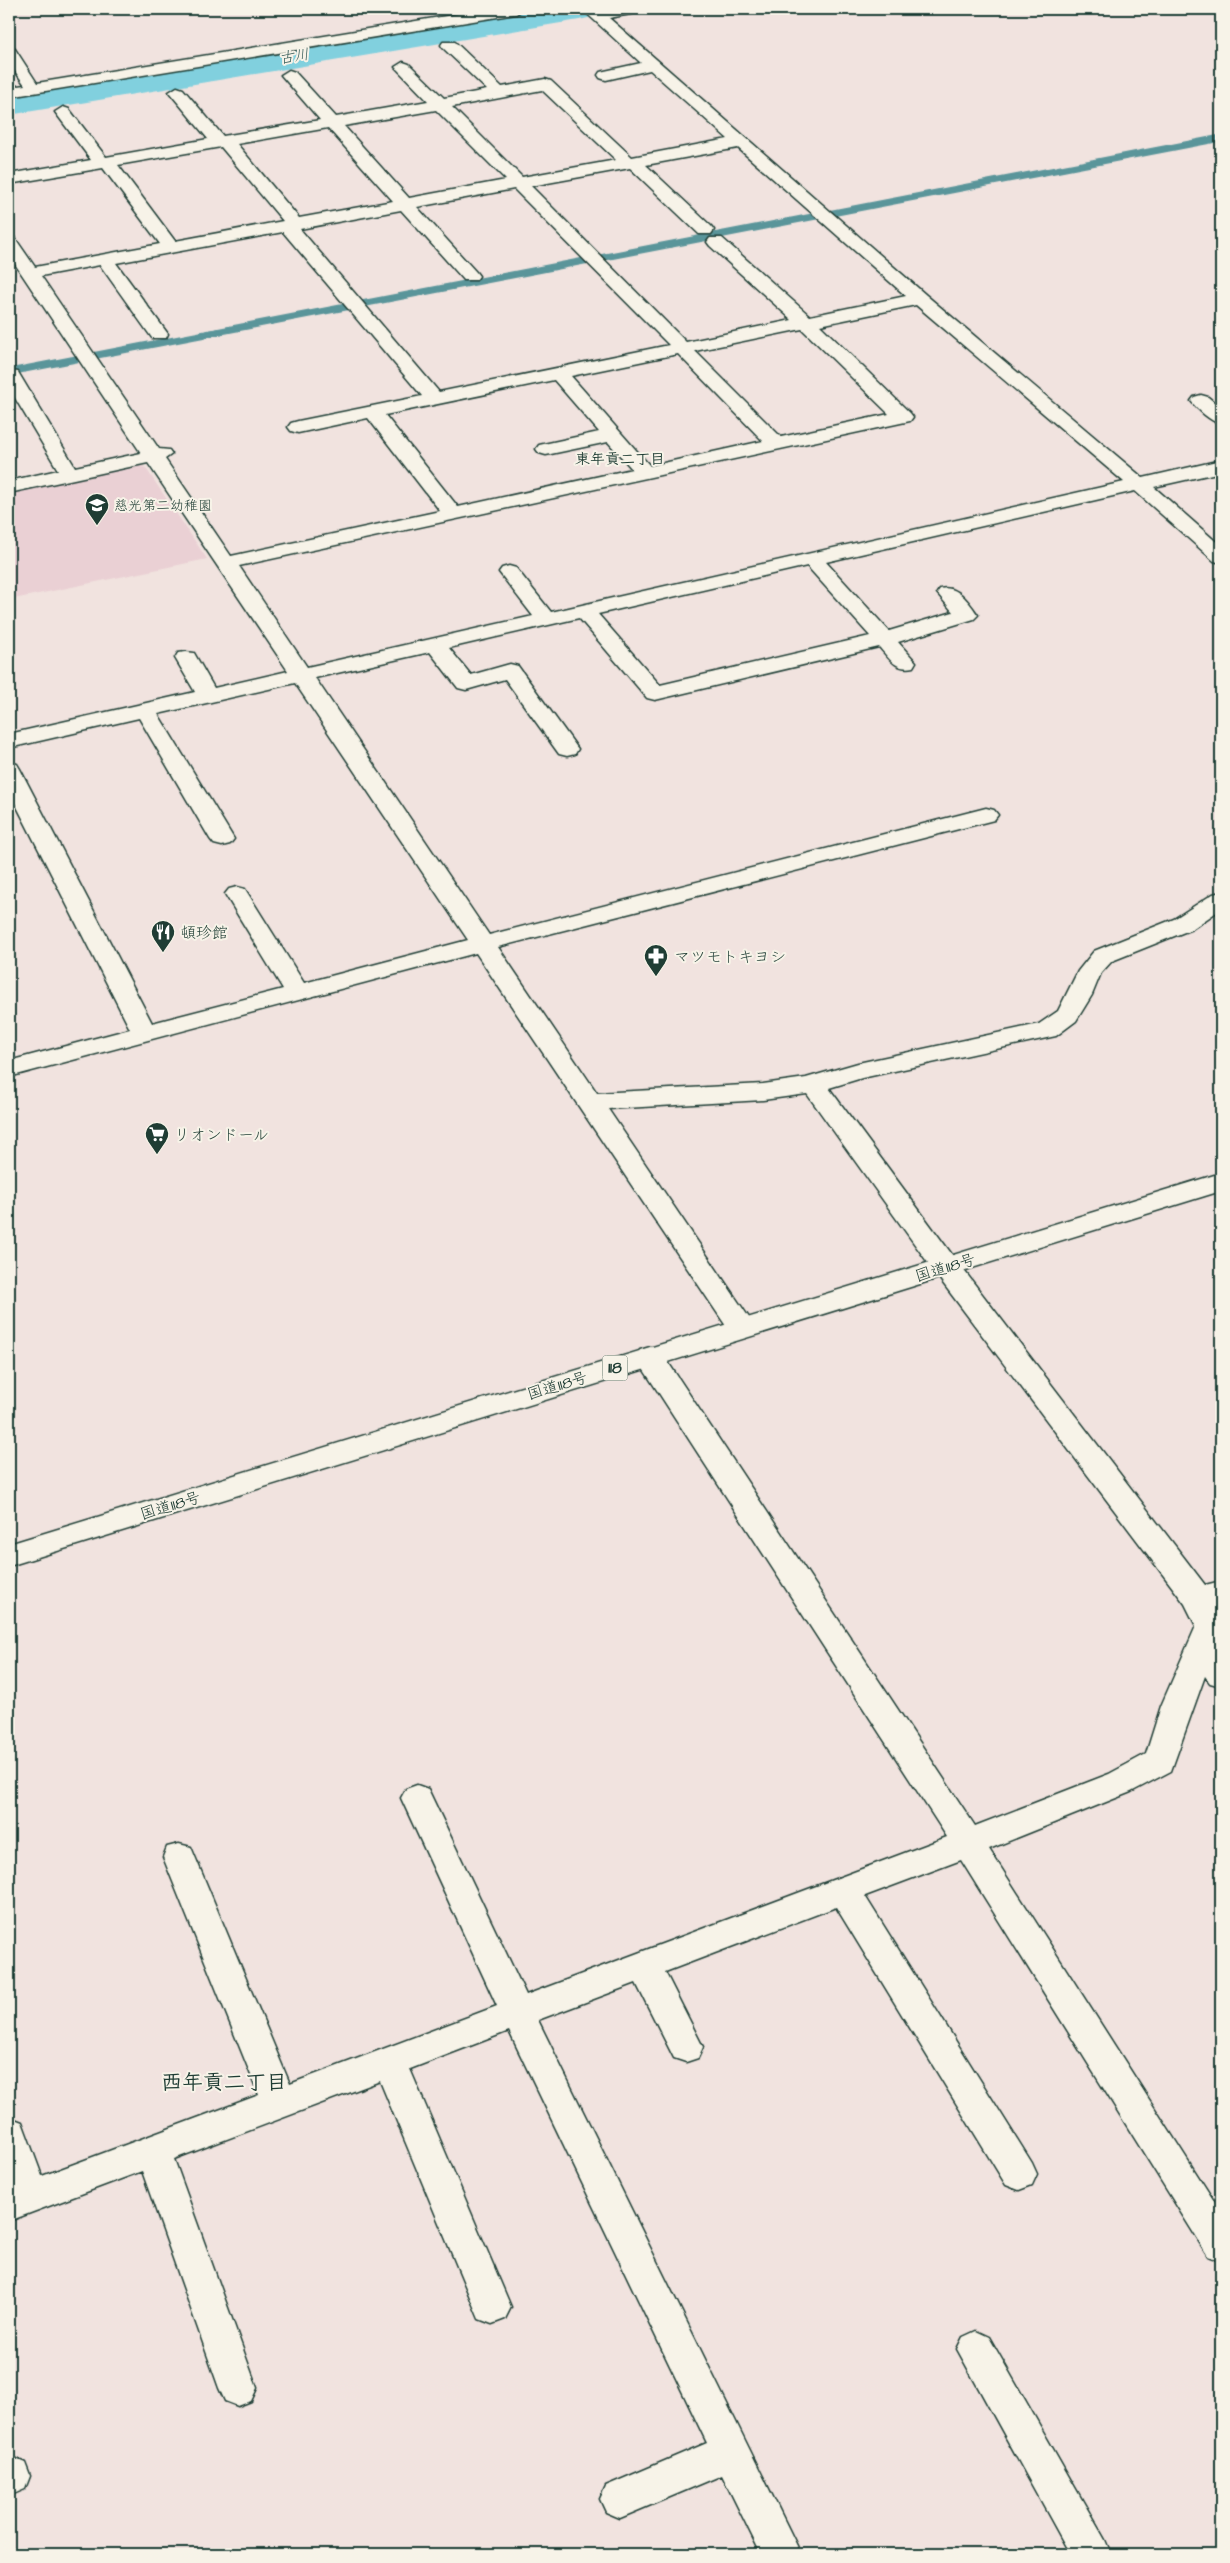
<svg xmlns="http://www.w3.org/2000/svg" width="1230" height="2563" viewBox="0 0 1230 2563" font-family="'Architects Daughter','Klee One',sans-serif">
	<style>
		.built { fill: #ead0d4 }
		.lines { fill: none; stroke-linecap: round; stroke-linejoin: round }
		.stream { stroke: #5a959a; stroke-width: 7 }
		.river { fill: #81d0de; fill-rule: evenodd }
		.minor-casing { stroke: #1f3d34; stroke-width: 3 }
		.highway-casing { stroke: #1f3d34; stroke-width: 3 }
		.minor { fill: #f7f3e8; fill-rule: evenodd }
		.highway { fill: #f7f3e8; fill-rule: evenodd }
		.labels { text-anchor: middle; stroke-width: 4; stroke-linejoin: round; paint-order: stroke }
		.far-poi-label { font-size: 14px; fill: #1f3d34; stroke: #f7f3e8; text-anchor: start }
		.far-water-label { font-size: 15px; font-style: italic; fill: #335a56; stroke: #f7f3e8 }
		.far-neighbourhood-label { font-size: 15px; font-weight: bold; fill: #1f3d34; stroke: #f7f3e8 }
		.shield { fill: #f7f3e8; stroke: #60746a; stroke-width: 1 }
		.shield-label { font-size: 15px; font-weight: bold; fill: #1f3d34 }
		.poi-label { font-size: 16px; fill: #1f3d34; stroke: #f7f3e8; text-anchor: start }
		.street-label { font-size: 16px; fill: #1f3d34; stroke: #f7f3e8 }
		.near-neighbourhood-label { font-size: 21px; font-weight: bold; fill: #1f3d34; stroke: #f7f3e8 }
	</style>
	<rect width="100%" height="100%" fill="#f1e3df"/>
	<filter id="ink" filterUnits="userSpaceOnUse"><feTurbulence type="fractalNoise" baseFrequency=".02" numOctaves="2"/><feDisplacementMap in="SourceGraphic" scale="10" xChannelSelector="R" yChannelSelector="G"/><feConvolveMatrix kernelMatrix="1 2 1 2 8 2 1 2 1" color-interpolation-filters="sRGB"/></filter>
	<g filter="url(#ink)">
		<!-- built -->
		<path class="built" d="M136 465 145 467 207 559 9 600V493Z"/>
		<g class="lines">
			<!-- stream -->
			<path class="stream" d="M9 372 1221 138"/>
			<!-- river -->
			<path class="river" d="M514 9H597L592 17 579 20 9 115V91Z"/>
			<!-- minor casing -->
			<g class="minor-casing">
				<path id="minor" d="M489 9H524L516 14 9 97V87L25 85 9 63V47L15 49 37 83Z
					M582 9H645L642 12 609 18 926 295 1143 478 1221 460V472L1154 487 1221 546V563L1214 561 1135 491 826 562 889 631 953 612 937 593 940 589C957 584 969 602 978 615L974 619 898 642 916 662 913 667C896 671 889 658 879 647L655 700 647 698 579 618 449 648 471 675 510 664 518 666 578 749 575 754 567 756 559 754 505 679 466 690 458 688 430 652 315 678 489 935 986 808 994 810 998 815 994 820 498 947 597 1093 763 1084 806 1078 858 1063 1039 1024 1058 1011 1078 971 1094 951 1174 919 1213 894 1221 892V909L1192 929 1112 961 1101 973 1092 995 1076 1021 1056 1036 862 1078 829 1088 956 1260 1205 1585 1221 1581V1603L1216 1605C1222 1617 1224 1632 1218 1645L1221 1650V1686L1210 1683 1205 1676 1171 1771 1131 1792 989 1849 1221 2212V2261L1208 2256 961 1860 865 1896 1032 2163 1037 2174 1032 2185 1019 2190 1006 2185 836 1907 665 1972 703 2047 698 2058 686 2062 674 2058 636 1983 538 2020 801 2554H761L722 2475 620 2518 606 2512 600 2499 606 2486 707 2443 509 2031 410 2069 511 2307 505 2319 492 2324 479 2319 380 2081 174 2159 257 2388 251 2401 238 2406 225 2401 219 2388 142 2171 9 2221V2117L22 2122 42 2176 259 2095 163 1857 167 1847 179 1844 191 1847 290 2084 497 2006 401 1798 406 1789 417 1785 428 1789 526 1995 947 1837 640 1364 636 1357 640 1350 650 1347 660 1350 975 1826 1109 1774 1146 1754 1161 1706 1196 1626 1185 1604 936 1274 807 1094 763 1100 608 1109 756 1328 752 1335 742 1338 732 1335 476 953 9 1077V1061L130 1029 9 791V762L17 764 20 769 152 1023 283 989 225 894 229 889 237 887 245 889 304 983 468 940 295 683 158 714 234 839 230 844 222 846 214 844 210 839 139 718 9 748V734L195 692 175 658 178 653 186 652 194 653 214 688 288 671 148 463 9 493V481L58 470 9 388V371L18 372 75 467 141 453 9 255V237L15 238 35 267 160 244 103 168 9 184V174L91 160 55 112 63 107 69 109 106 157 208 139 169 92 177 87 183 89 223 136 320 120 281 75 289 70 295 72 336 117 428 101 395 67 403 62 409 64 444 98 487 90 443 48 441 45 443 42H455L502 87 545 79 551 81 632 157 728 139 650 70 606 80 600 78 598 75 600 72 641 63ZM542 90 616 160 522 177 452 107ZM436 110 506 180 409 198 344 126ZM328 128 393 201 299 218 237 144ZM221 147 283 221 175 241 118 165ZM738 148 906 296 810 316 722 238H710L707 242 710 246 792 320 686 342 531 186 630 168 699 234H711L714 230 711 226 646 165ZM514 189 669 345 439 392 300 229 401 210 464 280H476L479 276 476 272 417 207ZM283 232 422 396 298 421 291 423 288 427 291 431 298 433 368 418 440 511 231 556 165 459 172 454 169 450 159 449 41 276 100 265 152 338H166L168 334 116 263ZM916 305 1124 482 551 612 516 568 509 566 502 568 499 572 533 616 307 667 239 566 910 421 913 417 910 413 820 325ZM802 329 889 414 781 437 695 351ZM678 354 763 441 650 466 571 376ZM554 380 599 432 539 445 536 449 539 453 546 455 608 442 632 469 458 507 385 415ZM807 566 870 636 660 685 598 614Z
					M1201 395 1208 397 1221 408V424C1210 421 1198 410 1191 401L1194 397Z
					M976 2331 989 2337 1105 2540 1111 2554H1070L957 2349 963 2337Z
					M11 2457 25 2463 30 2476 25 2489 9 2496V2458Z"/>
			</g>
			<!-- highway casing -->
			<g class="highway-casing">
				<path id="highway" d="M1221 1173V1191L9 1566V1544Z"/>
			</g>
			<!-- minor -->
			<use href="#minor" class="minor"/>
			<!-- highway -->
			<use href="#highway" class="highway"/>
		</g>
	</g>
	<!-- icons -->
	<defs>
		<g id="school-pin" transform="scale(1.25)"><path d="M0 17L-7.5 6A9.5 9.5 0 1 1 7.5 6Z" fill="#1f3d34" stroke="#f7f3e8"/><path d="M0-5L7-2L0 1L-7-2ZM-4 1L0 2.5L4 1V4Q0 6-4 4Z" fill="#fff"/></g>
		<g id="restaurant-pin" transform="scale(1.25)"><path d="M0 17L-7.5 6A9.5 9.5 0 1 1 7.5 6Z" fill="#1f3d34" stroke="#f7f3e8"/><path d="M-5-6h1v4h1v-4h1v4h1v-4h1v5L-1.5 .5V6h-2V.5L-5-1ZM5-6V6H3V1.5H1.5Q1.5-4 5-6Z" fill="#fff"/></g>
		<g id="pharmacy-pin" transform="scale(1.25)"><path d="M0 17L-7.5 6A9.5 9.5 0 1 1 7.5 6Z" fill="#1f3d34" stroke="#f7f3e8"/><path d="M-2-6h4v4h4v4h-4v4h-4v-4h-4v-4h4Z" fill="#fff"/></g>
		<g id="supermarket-pin" transform="scale(1.25)"><path d="M0 17L-7.5 6A9.5 9.5 0 1 1 7.5 6Z" fill="#1f3d34" stroke="#f7f3e8"/><path d="M-6-5.5h2.5l.6 2H6L4.5 2H-2.5L-4.4-4H-6ZM-1.5 3.2a1.3 1.3 0 1 0 .1 0ZM3 3.2a1.3 1.3 0 1 0 .1 0Z" fill="#fff"/></g>
	</defs>
	<g fill-rule="evenodd">
		<use href="#school-pin" x="97" y="505"/>
		<use href="#restaurant-pin" x="163" y="932"/>
		<use href="#pharmacy-pin" x="656" y="956"/>
		<use href="#supermarket-pin" x="157" y="1134"/>
	</g>
	<g class="labels">
		<!-- far-poi labels -->
		<g class="far-poi-label">
			<text x="114" y="510">慈光第二幼稚園</text>
		</g>
		<!-- far-water labels -->
		<g class="far-water-label">
			<text transform="translate(294 56) rotate(-9)" y="5">古川</text>
		</g>
		<!-- far-neighbourhood labels -->
		<g class="far-neighbourhood-label">
			<text x="620" y="464">東年貢二丁目</text>
		</g>
		<!-- shield labels -->
		<rect class="shield" x="602.5" y="1355.5" width="25" height="25" rx="4"/>
		<g class="shield-label">
			<text x="615" y="1373">118</text>
		</g>
		<!-- poi labels -->
		<g class="poi-label">
			<text x="180" y="938">頓珍館</text>
			<text x="674" y="962">マツモトキヨシ</text>
			<text x="174" y="1140">リオンドール</text>
		</g>
		<!-- street labels -->
		<g class="street-label">
			<text transform="translate(945 1267) rotate(-17)" y="6">国道118号</text>
			<text transform="translate(557 1385) rotate(-17)" y="6">国道118号</text>
			<text transform="translate(170 1505) rotate(-17)" y="6">国道118号</text>
		</g>
		<!-- near-neighbourhood labels -->
		<g class="near-neighbourhood-label">
			<text x="224" y="2089">西年貢二丁目</text>
		</g>
	</g>
	<!-- margin -->
	<rect width="1230" height="2563" fill="none" stroke="#f7f3e8" stroke-width="30"/>
	<rect x="15" y="15" width="1200" height="2533" fill="none" stroke="#1f3d34" stroke-width="2" filter="url(#ink)"/>
</svg>
